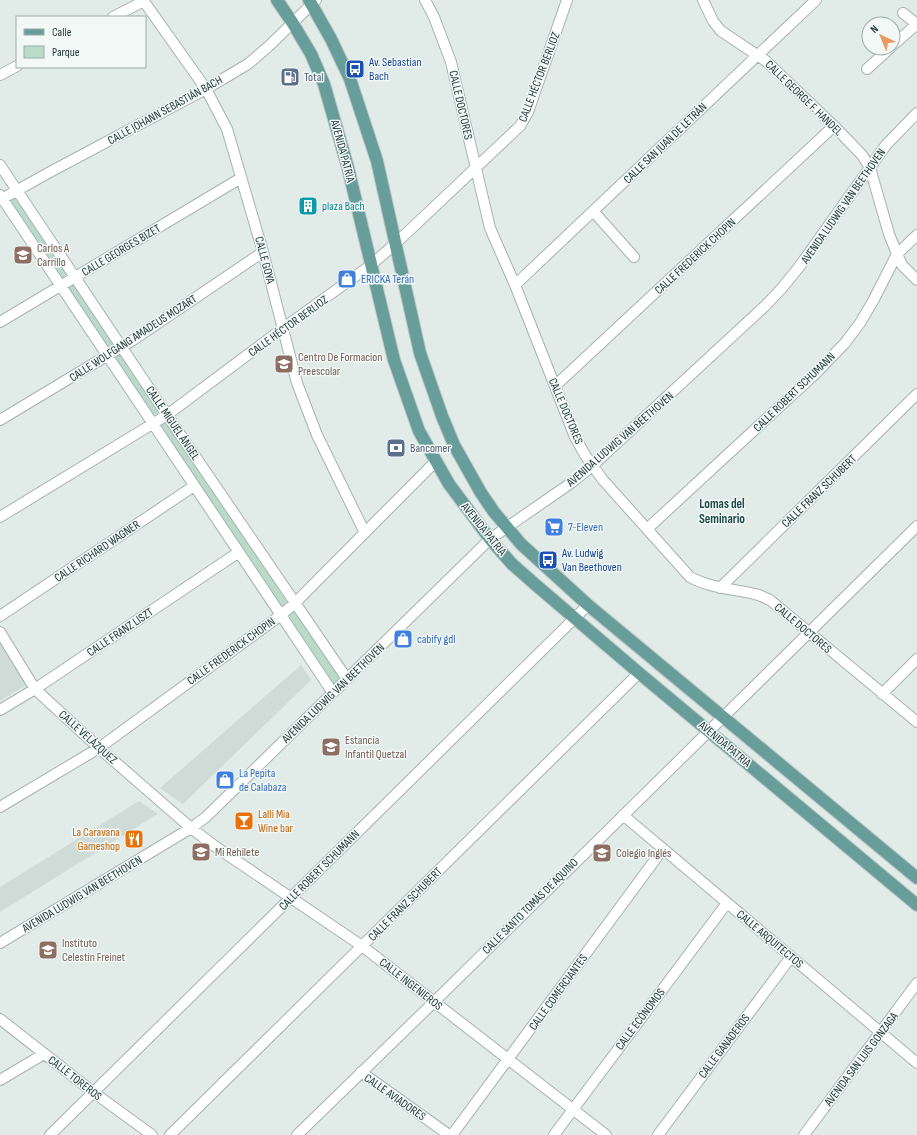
<svg xmlns="http://www.w3.org/2000/svg" width="917" height="1135" viewBox="0 0 917 1135" font-family="'Sofia Sans Condensed',sans-serif">
	<style>
		.built { fill: #cfdbd7 }
		.green { fill: #bbdbc9 }
		.lines { fill: none; stroke-linecap: round; stroke-linejoin: round }
		.minor-casing { stroke: #a4b3b0; stroke-width: 12 }
		.major-casing { stroke: #c1c8c7; stroke-width: 14 }
		.minor { stroke: #fff; stroke-width: 10 }
		.major { stroke: #689e9a; stroke-width: 12 }
		.labels { text-anchor: middle; stroke-width: 3; stroke-linejoin: round; paint-order: stroke }
		.transit-label { font-size: 12px; fill: #164399; stroke: #f1f8f6; text-anchor: start }
		.service-label { font-size: 12px; fill: #4e5e75; stroke: #f1f8f6; text-anchor: start }
		.street-label { font-size: 12px; fill: #223b38; stroke: #f1f8f6 }
		.culture-label { font-size: 12px; fill: #0d838f; stroke: #f1f8f6; text-anchor: start }
		.education-label { font-size: 12px; fill: #785e54; stroke: #f1f8f6; text-anchor: start }
		.shop-label { font-size: 12px; fill: #366cbe; stroke: #f1f8f6; text-anchor: start }
		.food-label { font-size: 12px; fill: #c56008; stroke: #f1f8f6; text-anchor: start }
		.neighbourhood-label { font-size: 13px; font-weight: bold; fill: #1f4c49; stroke: #f1f8f6 }
	</style>
	<rect width="100%" height="100%" fill="#e1ebe8"/>
	<!-- built -->
	<path class="built" d="M0 642 26 685 0 701Z
		M301 665 311 680 183 804 160 788Z
		M139 801 158 814 0 912V887Z"/>
	<!-- green -->
	<path class="green" d="M16 195 69 273 62 278 8 200Z
		M74 281 116 342 108 348 66 286Z
		M121 354 159 413 153 416 115 357Z
		M167 420 287 602 281 607 159 427Z
		M295 610 341 677 334 684 288 616Z"/>
	<g class="lines">
		<!-- minor casing -->
		<g class="minor-casing">
			<path id="minor" d="M143 0 206 89 227 129 263 252 297 383 317 435 365 533
				M425 0 434 17 451 62 490 228 515 285 575 437 585 455 603 480 690 577C710 588 733 589 755 594 760 595 765 598 770 600L917 722
				M703 0 713 21 721 31 766 61 834 126 862 155 870 168 889 234 897 254 902 265 917 280
				M903 13 917 24
				M113 17 144 1
				M893 45 917 24
				M867 69 890 48
				M0 75 17 66
				M0 165 167 415 347 679
				M0 195 333 693
				M0 200 50 172 206 89 248 64 270 45 316 0
				M593 211 634 257
				M515 285 816 0
				M0 322 241 178
				M555 386 834 126
				M0 420 133 340 263 252
				M0 517 167 415 282 329 371 265 396 243 520 126 528 112 567 0
				M647 529 816 373 845 343 860 323 873 301 897 254 917 235
				M720 588 917 394
				M0 616 194 486
				M0 632 35 689 99 748 191 828 216 847 362 946 606 1135
				M882 694 917 659
				M0 710 35 689 239 552
				M0 807 99 748 281 615 295 603 436 461
				M623 815 917 1063
				M0 943 191 828 206 817 490 539 571 483 592 466 765 306 782 288 799 267 886 145 917 113
				M0 1019 93 1092 152 1135
				M361 1072 449 1135
				M0 1080 44 1054
				M50 1135 588 605
				M170 1135 639 673
				M297 1135 434 1002 917 526
				M452 1135 663 849
				M554 1135 727 903
				M658 1135 791 957
				M804 1135 917 983"/>
		</g>
		<!-- major casing -->
		<g class="major-casing">
			<path id="major" d="M277 0 292 22 311 54 324 84 348 168 394 360 419 431 449 484 490 539 512 564 537 586 639 673 917 905
				M309 0 331 39 350 79 377 161 420 353 442 416 454 445 481 493 494 512 521 544 588 605 917 878"/>
		</g>
		<!-- minor -->
		<use href="#minor" class="minor"/>
		<!-- major -->
		<use href="#major" class="major"/>
	</g>
	<!-- icons -->
	<defs>
		<g id="bus-square" transform="scale(1)"><rect x="-9" y="-9" width="18" height="18" rx="4" fill="#1a4fb4" stroke="#f1f8f6"/><path d="M-5-6H5V4H4V6H2V4H-2V6H-4V4H-5ZM-3.5-4V0h7V-4ZM-3.5 1.2v1.5H-2V1.2ZM2 1.2v1.5H3.5V1.2Z" fill="#fff"/></g>
		<g id="fuel-square" transform="scale(1)"><rect x="-9" y="-9" width="18" height="18" rx="4" fill="#5c6f8a" stroke="#f1f8f6"/><path d="M-5.5-6h7V0h2V4h1.3V-2.5L3-4.5l.8-.8L6-3V5H2.5V1h-1V6h-7ZM-4.2-4.7v3.2H.2V-4.7Z" fill="#fff"/></g>
		<g id="building-square" transform="scale(1)"><rect x="-9" y="-9" width="18" height="18" rx="4" fill="#0f9aa8" stroke="#f1f8f6"/><path d="M-4-6H4V6H1V3H-1V6H-4ZM-2.5-4.3h1.7v1.8h-1.7ZM.8-4.3h1.7v1.8H.8ZM-2.5-1h1.7V.8h-1.7ZM.8-1h1.7V.8H.8Z" fill="#fff"/></g>
		<g id="school-square" transform="scale(1)"><rect x="-9" y="-9" width="18" height="18" rx="4" fill="#8d6e63" stroke="#f1f8f6"/><path d="M0-5L7-2L0 1L-7-2ZM-4 1L0 2.5L4 1V4Q0 6-4 4Z" fill="#fff"/></g>
		<g id="shop-square" transform="scale(1)"><rect x="-9" y="-9" width="18" height="18" rx="4" fill="#3f7fe0" stroke="#f1f8f6"/><path d="M-5-2.5h2.3a2.7 3.5 0 0 1 5.4 0H5L5.5 6h-11ZM-1.5-2.5h3a1.5 2.3 0 0 0-3 0Z" fill="#fff"/></g>
		<g id="bank-square" transform="scale(1)"><rect x="-9" y="-9" width="18" height="18" rx="4" fill="#5c6f8a" stroke="#f1f8f6"/><path d="M-6-4H6V4H-6ZM0-2.3a2.3 2.3 0 1 0 0 4.6a2.3 2.3 0 1 0 0-4.6Z" fill="#fff"/></g>
		<g id="supermarket-square" transform="scale(1)"><rect x="-9" y="-9" width="18" height="18" rx="4" fill="#3f7fe0" stroke="#f1f8f6"/><path d="M-6-5.5h2.5l.6 2H6L4.5 2H-2.5L-4.4-4H-6ZM-1.5 3.2a1.3 1.3 0 1 0 .1 0ZM3 3.2a1.3 1.3 0 1 0 .1 0Z" fill="#fff"/></g>
		<g id="bar-square" transform="scale(1)"><rect x="-9" y="-9" width="18" height="18" rx="4" fill="#e8710a" stroke="#f1f8f6"/><path d="M-6-5H6L.8 .8V4.5H3.5V6h-7V4.5H-.8V.8Z" fill="#fff"/></g>
		<g id="restaurant-square" transform="scale(1)"><rect x="-9" y="-9" width="18" height="18" rx="4" fill="#e8710a" stroke="#f1f8f6"/><path d="M-5-6h1v4h1v-4h1v4h1v-4h1v5L-1.5 .5V6h-2V.5L-5-1ZM5-6V6H3V1.5H1.5Q1.5-4 5-6Z" fill="#fff"/></g>
	</defs>
	<g fill-rule="evenodd">
		<use href="#bus-square" x="355" y="69"/>
		<use href="#fuel-square" x="290" y="77"/>
		<use href="#building-square" x="308" y="206"/>
		<use href="#school-square" x="23" y="255"/>
		<use href="#shop-square" x="347" y="279"/>
		<use href="#school-square" x="284" y="364"/>
		<use href="#bank-square" x="396" y="448"/>
		<use href="#supermarket-square" x="554" y="527"/>
		<use href="#bus-square" x="548" y="560"/>
		<use href="#shop-square" x="403" y="639"/>
		<use href="#school-square" x="331" y="747"/>
		<use href="#shop-square" x="225" y="780"/>
		<use href="#bar-square" x="244" y="821"/>
		<use href="#restaurant-square" x="134" y="839"/>
		<use href="#school-square" x="201" y="852"/>
		<use href="#school-square" x="602" y="853"/>
		<use href="#school-square" x="48" y="950"/>
	</g>
	<g class="labels">
		<!-- transit labels -->
		<g class="transit-label">
			<text x="369" y="66">Av. Sebastian<tspan x="369" dy="14">Bach</tspan></text>
			<text x="562" y="557">Av. Ludwig<tspan x="562" dy="14">Van Beethoven</tspan></text>
		</g>
		<!-- service labels -->
		<g class="service-label">
			<text x="304" y="81">Total</text>
			<text x="410" y="452">Bancomer</text>
		</g>
		<!-- street labels -->
		<g class="street-label">
			<text transform="translate(539 77) rotate(-69)" y="4">CALLE HÉCTOR BERLIOZ</text>
			<text transform="translate(804 98) rotate(44)" y="4">CALLE GEORGE F. HANDEL</text>
			<text transform="translate(461 105) rotate(77)" y="4">CALLE DOCTORES</text>
			<text transform="translate(165 110) rotate(-29)" y="4">CALLE JOHANN SEBASTIÁN BACH</text>
			<text transform="translate(665 143) rotate(-44)" y="4">CALLE SAN JUAN DE LETRÁN</text>
			<text transform="translate(343 151) rotate(75)" y="4">AVENIDA PATRIA</text>
			<text transform="translate(843 206) rotate(-55)" y="4">AVENIDA LUDWIG VAN BEETHOVEN</text>
			<text transform="translate(121 250) rotate(-31)" y="4">CALLE GEORGES BIZET</text>
			<text transform="translate(695 256) rotate(-43)" y="4">CALLE FREDERICK CHOPIN</text>
			<text transform="translate(265 260) rotate(75)" y="4">CALLE GOYA</text>
			<text transform="translate(288 326) rotate(-36)" y="4">CALLE HÉCTOR BERLIOZ</text>
			<text transform="translate(133 338) rotate(-33)" y="4">CALLE WOLFGANG AMADEUS MOZART</text>
			<text transform="translate(794 392) rotate(-44)" y="4">CALLE ROBERT SCHUMANN</text>
			<text transform="translate(566 411) rotate(67)" y="4">CALLE DOCTORES</text>
			<text transform="translate(173 423) rotate(56)" y="4">CALLE MIGUEL ÁNGEL</text>
			<text transform="translate(620 439) rotate(-41)" y="4">AVENIDA LUDWIG VAN BEETHOVEN</text>
			<text transform="translate(819 491) rotate(-44)" y="4">CALLE FRANZ SCHUBERT</text>
			<text transform="translate(484 529) rotate(51)" y="4">AVENIDA PATRIA</text>
			<text transform="translate(97 551) rotate(-34)" y="4">CALLE RICHARD WAGNER</text>
			<text transform="translate(803 628) rotate(40)" y="4">CALLE DOCTORES</text>
			<text transform="translate(120 632) rotate(-34)" y="4">CALLE FRANZ LISZT</text>
			<text transform="translate(231 651) rotate(-36)" y="4">CALLE FREDERICK CHOPIN</text>
			<text transform="translate(333 693) rotate(-44)" y="4">AVENIDA LUDWIG VAN BEETHOVEN</text>
			<text transform="translate(88 737) rotate(42)" y="4">CALLE VELÁZQUEZ</text>
			<text transform="translate(725 744) rotate(40)" y="4">AVENIDA PATRIA</text>
			<text transform="translate(319 870) rotate(-45)" y="4">CALLE ROBERT SCHUMANN</text>
			<text transform="translate(82 894) rotate(-31)" y="4">AVENIDA LUDWIG VAN BEETHOVEN</text>
			<text transform="translate(405 904) rotate(-45)" y="4">CALLE FRANZ SCHUBERT</text>
			<text transform="translate(530 906) rotate(-45)" y="4">CALLE SANTO TOMÁS DE AQUINO</text>
			<text transform="translate(770 939) rotate(40)" y="4">CALLE ARQUITECTOS</text>
			<text transform="translate(411 984) rotate(38)" y="4">CALLE INGENIEROS</text>
			<text transform="translate(558 992) rotate(-54)" y="4">CALLE COMERCIANTES</text>
			<text transform="translate(640 1019) rotate(-53)" y="4">CALLE ECÓNOMOS</text>
			<text transform="translate(724 1046) rotate(-53)" y="4">CALLE GANADEROS</text>
			<text transform="translate(861 1059) rotate(-53)" y="4">AVENIDA SAN LUIS GONZAGA</text>
			<text transform="translate(75 1078) rotate(38)" y="4">CALLE TOREROS</text>
			<text transform="translate(395 1097) rotate(35)" y="4">CALLE AVIADORES</text>
		</g>
		<!-- culture labels -->
		<g class="culture-label">
			<text x="322" y="210">plaza Bach</text>
		</g>
		<!-- education labels -->
		<g class="education-label">
			<text x="37" y="252">Carlos A<tspan x="37" dy="14">Carrillo</tspan></text>
			<text x="298" y="361">Centro De Formacion<tspan x="298" dy="14">Preescolar</tspan></text>
			<text x="345" y="744">Estancia<tspan x="345" dy="14">Infantil Quetzal</tspan></text>
			<text x="215" y="856">Mi Rehilete</text>
			<text x="616" y="857">Colegio Inglés</text>
			<text x="62" y="947">Instituto<tspan x="62" dy="14">Celestin Freinet</tspan></text>
		</g>
		<!-- shop labels -->
		<g class="shop-label">
			<text x="361" y="283">ERICKA Terán</text>
			<text x="568" y="531">7-Eleven</text>
			<text x="417" y="643">cabify gdl</text>
			<text x="239" y="777">La Pepita<tspan x="239" dy="14">de Calabaza</tspan></text>
		</g>
		<!-- food labels -->
		<g class="food-label">
			<text x="258" y="818">Lalli Mia<tspan x="258" dy="14">Wine bar</tspan></text>
			<text x="120" y="836" text-anchor="end">La Caravana<tspan x="120" dy="14">Gameshop</tspan></text>
		</g>
		<!-- neighbourhood labels -->
		<g class="neighbourhood-label">
			<text x="722" y="508">Lomas del<tspan x="722" dy="15">Seminario</tspan></text>
		</g>
	</g>
	<!-- legend -->
	<rect x="16" y="16" width="130" height="52" fill="#f1f8f6" stroke="#9eacaa"/>
	<rect x="24" y="29" width="20" height="6" fill="#689e9a" stroke="#9eacaa"/>
	<text x="52" y="36" font-size="12" fill="#223b38">Calle</text>
	<rect x="24" y="46" width="20" height="12" fill="#bbdbc9" stroke="#9eacaa"/>
	<text x="52" y="56" font-size="12" fill="#223b38">Parque</text>
	<!-- north arrow -->
	<g transform="translate(881 36) rotate(316)"><circle r="19" fill="#f1f8f6" stroke="#9eacaa"/>
	<path d="M0-3L7 15L0 10L-7 15Z" fill="#ea9a60"/>
	<text y="-6" font-size="11" font-weight="bold" text-anchor="middle" fill="#223b38">N</text>
	</g>
</svg>
